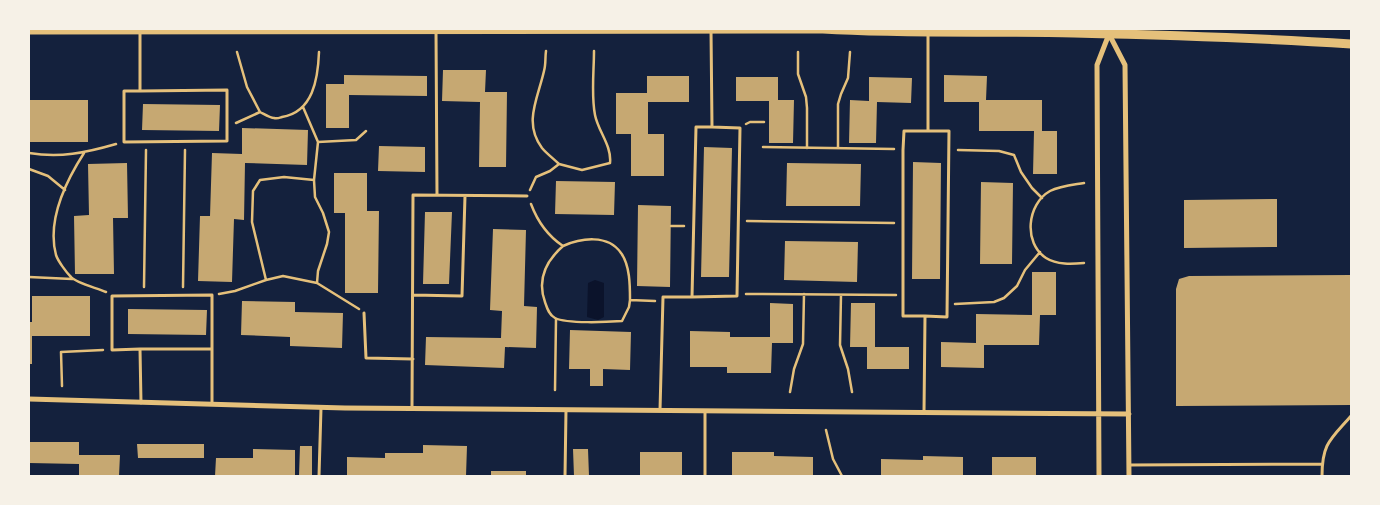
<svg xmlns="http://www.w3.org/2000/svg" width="1380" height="505" viewBox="0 0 1380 505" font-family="Figtree,sans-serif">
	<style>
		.water { fill: #0b132b }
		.building { fill: #c6a872 }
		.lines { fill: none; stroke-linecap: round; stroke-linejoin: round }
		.path { stroke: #e5c07b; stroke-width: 2.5 }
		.service { stroke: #e5c07b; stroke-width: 3 }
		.minor { stroke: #e5c07b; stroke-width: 5 }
		.secondary { stroke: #e5c07b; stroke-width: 9 }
	</style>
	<rect width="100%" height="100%" fill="#14213d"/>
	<!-- water -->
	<path class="water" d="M595 280 604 283V317L598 320 587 317 588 283Z"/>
	<!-- building -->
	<path class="building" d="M443 70H486L485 92H507L506 167H479L480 102 442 101Z
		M344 75 427 76V96L349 95V128H326V84H344Z
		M944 75 987 76 986 100H1042V131H1057V174H1033L1034 131H979V102H944Z
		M647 76H689V102H648V134H664V176H631V134H616V93H647Z
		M736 77H778V100H794L793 143H769V101H736Z
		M869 77 912 78 911 103 877 102 876 143H849L850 100 869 101Z
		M29 100H88V142H29Z
		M143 104 220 105 219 131 142 130Z
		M242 128 308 130 307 165 245 163 244 220 234 219 232 282 198 281 200 216H210L212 153 242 154Z
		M379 146 425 147V172L378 171Z
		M704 147 732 148 729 277H701Z
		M913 162 941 163 940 279H912Z
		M127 163 128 218H113L114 274H75L74 216 89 215 88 164Z
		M787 163 861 164 860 206H786Z
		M334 173H367V211H379L378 293H345V213H334Z
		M556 181 615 182 614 215 555 214Z
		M981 182 1013 183 1012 264H980Z
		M1277 199V247L1184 248V200Z
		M638 205 671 206 670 287 637 286Z
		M425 212H452L449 284H423Z
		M493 229 526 230 524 306 537 307 536 348 505 347 504 368 425 365 426 337 501 338 502 311 490 310Z
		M785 241 858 242 857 282 784 280Z
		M1032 272H1056V315H1040L1039 345H984V368L941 367V342L976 343V314L1032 315Z
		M1351 275V405L1176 406V289L1179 279 1189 276Z
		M32 296H90V336H32V364H29V322H32Z
		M242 301 295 302V312L343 313 342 348 290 346V337L241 335Z
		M770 303 793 304V343H772L771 373H727V367H690V331L730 332V337H770Z
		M851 303H875V347H909V369H867V347H850Z
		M128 309 207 310 206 335 128 334Z
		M570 330 631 332 630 370 603 369V386H590V369H569Z
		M29 442H79V455H120L119 476 79 475V464L29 463Z
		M137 444H204V458H138Z
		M423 445 467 446 466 476H347V457L385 458V453H423Z
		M300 446H312V476H299Z
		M253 449 295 450V476H215L216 458H253Z
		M573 449H588L589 476H574Z
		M640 452H682V476H640Z
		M732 452H774V456L813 457V476H732Z
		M923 456 963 457V476H881V459L923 460Z
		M992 457H1036V476H992Z
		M491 471H526V476H491Z"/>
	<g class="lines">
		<!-- path -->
		<path class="path" d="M546 51C545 58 546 64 544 71 538 98 523 123 542 148 547 154 554 159 559 164
			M237 52 247 87 260 112C264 114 270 118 274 118 277 119 279 118 282 117 313 112 318 79 319 52
			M798 52V74L806 97 807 108V148
			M303 107 318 142 356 140 366 131
			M236 123 260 112
			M746 124 750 122H764
			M763 147 894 149
			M838 148V104L841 94 848 78 850 52
			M958 150 999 151 1014 155 1021 172 1032 188 1042 198
			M29 153C60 158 85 153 116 144
			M84 153C66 181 47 221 56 255 58 261 66 272 71 277 76 283 97 288 106 292
			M29 169 48 176 65 190
			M1084 183C1072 185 1060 186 1050 191 1027 204 1023 243 1046 258 1057 265 1072 264 1084 263
			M530 190 536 177 550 171 559 164 582 170 610 163C612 146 598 131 595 115 591 95 594 71 594 51
			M531 204C537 220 548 236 563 246 581 238 608 234 621 253 630 265 630 286 630 300L655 301
			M747 221 894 223
			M671 226H684
			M563 246C546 261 537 280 545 302 547 308 549 315 555 318 567 324 608 322 622 321L629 307 630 300
			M29 277 72 279
			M266 280 283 276 317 283 318 271 327 244 329 232 323 213 315 197 314 180
			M317 283 359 309
			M144 287 146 150
			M183 287 185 150
			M219 294 235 291 266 280 252 222 253 191 260 180 284 177 314 180 318 142
			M746 294 896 295
			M841 295 840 345 848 369 852 392
			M955 304 994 302 1004 298 1017 286 1025 270 1040 252
			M62 386 61 352 103 350
			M555 390 556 319
			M790 392 794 369 803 344 804 294
			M826 430 833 459 842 476"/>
		<!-- service -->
		<path class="service" d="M436 31 437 195
			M140 91 227 90V141L124 142V91H140V30
			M413 295 462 296 465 196
			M692 297 737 296 740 128 712 127
			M364 313 366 358 413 359
			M925 316H903V150L904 131H928V34
			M140 349H212
			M141 403 140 349 112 350V296L212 295V404
			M412 408 413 195 527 196
			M660 410 663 297H692L696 127H712L711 30
			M924 412 925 316 947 317 949 131H928
			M1129 465 1322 464
			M319 476 321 408
			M565 476 566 410
			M705 476V411
			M1322 476C1322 443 1331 439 1351 416"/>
		<!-- minor -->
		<path class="minor" d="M1109 34 1125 65 1129 476
			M29 399 345 408 1129 414
			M1099 476 1097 65 1109 34V29"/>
		<!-- secondary -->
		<path class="secondary" d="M29 30 823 29C907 34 990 31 1074 33 1166 35 1259 38 1351 44"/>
	</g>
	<!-- border -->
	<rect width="1380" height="505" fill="none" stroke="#f6f1e7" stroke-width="60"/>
</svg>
